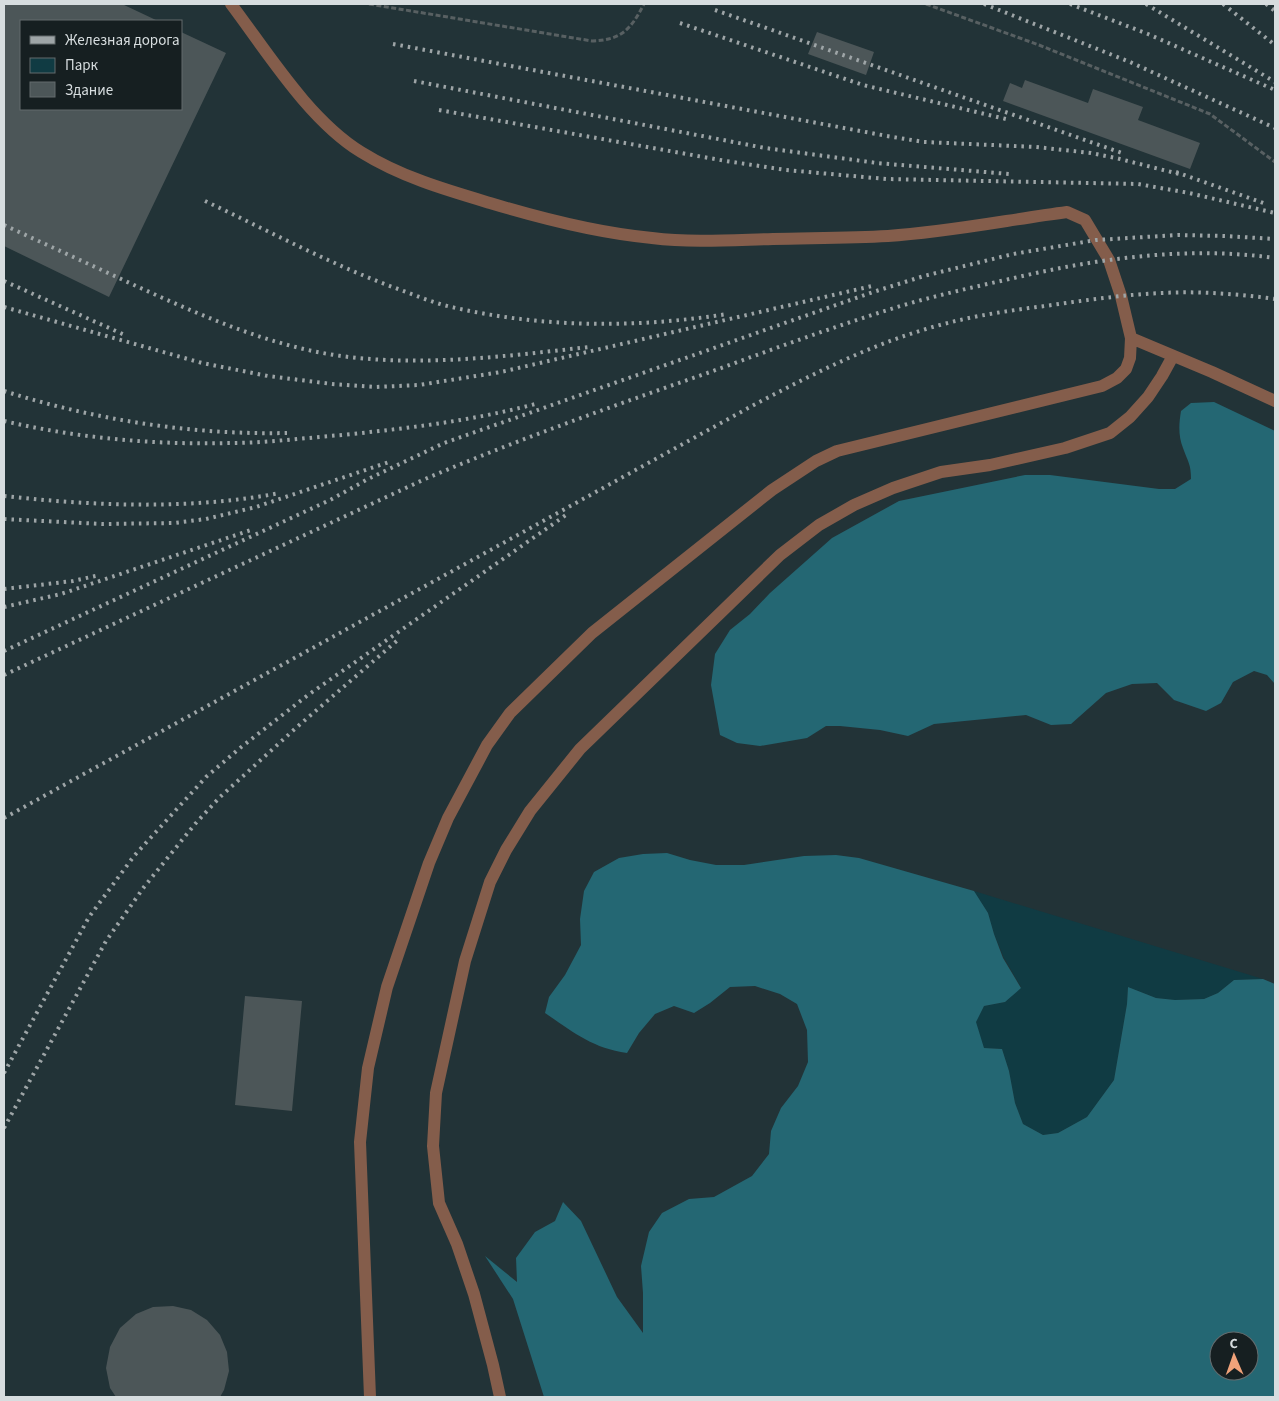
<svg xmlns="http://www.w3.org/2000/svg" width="1279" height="1401" viewBox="0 0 1279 1401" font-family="'Source Sans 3',sans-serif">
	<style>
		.built { fill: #223337; fill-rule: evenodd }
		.green { fill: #103b43 }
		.forest { fill: #246773; fill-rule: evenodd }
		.building { fill: #4c5658 }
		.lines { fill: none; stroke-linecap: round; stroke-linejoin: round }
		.path { stroke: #586062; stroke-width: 3; stroke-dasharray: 5 2.5; stroke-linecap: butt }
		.lane { stroke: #845d4b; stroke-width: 12 }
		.rail { stroke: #9ea5a7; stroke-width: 4; stroke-dasharray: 2.5 5; stroke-linecap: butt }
	</style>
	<rect width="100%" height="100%" fill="#20292b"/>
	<!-- built -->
	<path class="built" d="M4 4H1275V1397H4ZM21 21H181V109H21ZM1219 1341H1249V1371H1219Z"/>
	<!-- green -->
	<path class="green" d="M974 891 1263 979 1234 980 1218 993 1204 999 1175 1000 1156 998 1128 987 1127 1004 1114 1080 1087 1117 1058 1133 1043 1135 1023 1124 1015 1103 1009 1071 1002 1049 984 1048 975 1022 984 1006 1005 1002 1021 987 1004 958 994 934 988 913Z"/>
	<!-- forest -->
	<path class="forest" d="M1214 402 1275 431V684L1267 675 1254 671 1233 682 1221 703 1206 711 1174 700 1157 683 1132 684 1106 693 1071 724 1051 725 1026 715 934 724 908 736 880 730 840 726H826L807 738 760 746 737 743 720 735 711 685 715 654 730 630 750 614 770 593 832 538 899 501 1025 475H1050L1159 489H1175L1191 479C1191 464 1188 462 1183 448 1178 436 1179 423 1181 411L1191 403Z
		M667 853 690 860 716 865H744L804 856 836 855 859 858 974 891 988 913 994 934 1003 958 1021 988 1005 1002 984 1006 976 1022 984 1048 1002 1049 1009 1071 1015 1103 1023 1124 1043 1135 1058 1133 1087 1117 1114 1080 1127 1004 1128 987 1156 998 1175 1000 1204 999 1218 993 1234 980 1263 979 1275 984V1397H544L513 1299 485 1256 517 1282 516 1258 535 1232 555 1221 563 1202 581 1221 617 1297 643 1333V1293L641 1266 649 1232 662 1213 689 1199 714 1197 752 1176 769 1154 771 1131 781 1108 798 1086 808 1062 807 1030 797 1004 780 994 755 986 730 987 710 1003 694 1013 674 1006 655 1014 639 1033 627 1053C592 1048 573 1032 545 1013L549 997 565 975 581 945 580 919 584 891 594 872 619 858 643 854ZM1219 1341H1249V1371H1219Z"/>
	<!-- building -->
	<path class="building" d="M4 4H122L158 21H21V109H181V32L226 53 109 297 4 246Z
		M817 32 874 52 866 75 808 54Z
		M1025 80 1088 103 1093 89 1143 107 1138 120 1200 143 1190 169 1003 101 1010 83 1022 88Z
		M245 996 302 1001 292 1111 235 1105Z
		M173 1306 191 1310 207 1320 220 1335 227 1352 229 1371 224 1390 220 1397H116L110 1388 106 1368 110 1347 120 1328 136 1314 153 1307Z"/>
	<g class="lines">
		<!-- path -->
		<path class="path" d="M369 4 592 41C622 40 631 29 644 4
			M926 4 1039 45 1210 114 1275 162"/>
		<!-- lane -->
		<path class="lane" d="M231 4C268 53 309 120 361 152 401 177 446 190 490 203 543 219 597 233 652 238 692 243 733 240 773 239 811 238 850 238 888 236 948 232 1007 220 1067 212L1085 220 1109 260 1121 296 1131 338 1130 358 1126 369 1117 378 1102 386 837 451 816 461 772 490 592 633 510 713 487 745 448 818 429 863 387 987 368 1068 360 1142 370 1397
			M1131 338 1212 372 1275 401
			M500 1397 493 1365 474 1294 457 1244 439 1203 433 1146 436 1093 465 961 490 882 506 850 530 811 580 749 780 555 819 525 854 505 893 488 941 472 990 465 1065 448 1110 433 1130 417 1148 397 1162 376 1173 356"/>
		<!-- rail -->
		<path class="rail" d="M984 4 1130 62 1275 128
			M1070 4 1148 34 1275 90
			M1146 4 1275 82
			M1223 4 1275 45
			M1266 4 1275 11
			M715 10 1122 153
			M680 23 863 85 1010 120
			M393 44 887 136 924 142 1036 147 1091 153 1116 158 1183 175
			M414 81 765 148 877 163 1009 174
			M439 110 726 161 786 170 886 179 1138 184 1189 193 1275 213
			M1176 172 1266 204
			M205 201C269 231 332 265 398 289 417 296 436 304 456 308 545 328 638 328 727 314
			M4 225C47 245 91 265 134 285 200 315 269 346 341 356 423 367 507 356 589 347
			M4 281 127 336
			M4 307 202 363 268 376 332 384 376 387 419 385 501 372 872 286
			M4 391C95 420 192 435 287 433
			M4 421C78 438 153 445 229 443 266 443 304 438 342 435 410 428 472 421 539 403
			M4 496C95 506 190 510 280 493
			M4 519 103 524 174 523 206 519 256 507 392 461
			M4 589 73 581 100 575
			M4 607 61 594 251 530
			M4 651 330 500 368 479 444 443 873 292 924 276 1013 254 1096 240 1178 235 1225 236 1275 239
			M4 675 425 479C519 439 616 405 713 371 773 349 833 327 894 308 933 296 974 287 1014 278 1099 258 1188 246 1275 258
			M4 818 750 407C807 377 865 347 926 329 965 317 1005 311 1045 306 1100 298 1156 290 1211 293 1232 294 1254 296 1275 299
			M4 1073 89 917 134 856 206 777 240 748 308 695 566 515
			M4 1128 106 941 144 887 195 824 220 797 297 727 399 639"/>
	</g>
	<!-- border -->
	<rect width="1279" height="1401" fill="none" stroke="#d7dddf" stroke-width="10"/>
	<!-- legend -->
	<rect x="20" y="20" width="162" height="90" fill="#161f21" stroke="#636b6d"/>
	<rect x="30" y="36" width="25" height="8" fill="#9ea5a7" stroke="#636b6d"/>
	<text x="65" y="45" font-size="15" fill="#d7dddf">Железная дорога</text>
	<rect x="30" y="58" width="25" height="15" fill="#103b43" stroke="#636b6d"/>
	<text x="65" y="70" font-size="15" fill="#d7dddf">Парк</text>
	<rect x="30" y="82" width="25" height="15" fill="#4c5658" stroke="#636b6d"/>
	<text x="65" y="95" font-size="15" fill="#d7dddf">Здание</text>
	<!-- north arrow -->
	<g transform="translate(1234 1356) rotate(358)"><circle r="24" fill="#161f21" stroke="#636b6d"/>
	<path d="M0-4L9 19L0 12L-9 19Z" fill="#f0a27a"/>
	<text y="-8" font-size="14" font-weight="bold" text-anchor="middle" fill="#d7dddf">С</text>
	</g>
</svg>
